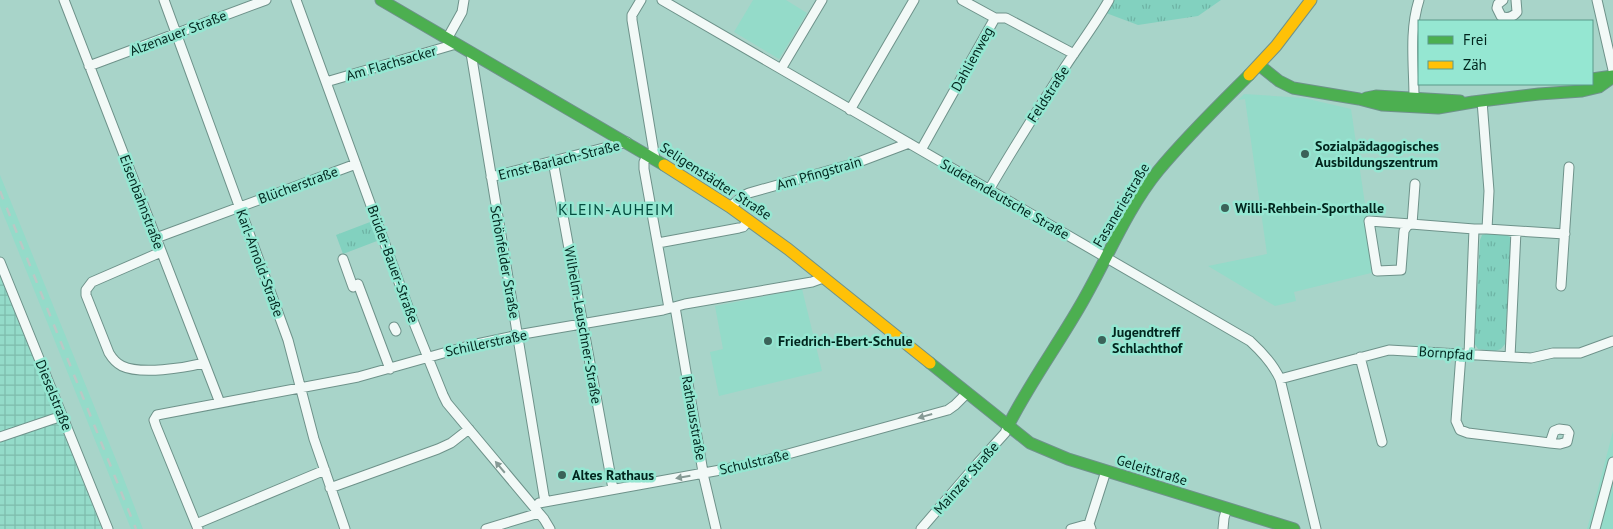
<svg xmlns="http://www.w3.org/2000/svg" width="1613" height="529" viewBox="0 0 1613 529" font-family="'PT Sans',sans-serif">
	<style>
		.built { fill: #94dbc9 }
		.industrial { fill: url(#industrial-grid) }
		.park { fill: url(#park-tufts) }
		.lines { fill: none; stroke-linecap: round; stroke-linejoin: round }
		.street-casing { stroke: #6e928a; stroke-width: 11 }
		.fast-casing { stroke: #6e928a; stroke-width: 13 }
		.slow-casing { stroke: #6e928a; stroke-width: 13 }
		.street { stroke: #f2f9f7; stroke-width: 9 }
		.fast { stroke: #4caf50; stroke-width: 11 }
		.slow { stroke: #ffc107; stroke-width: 11 }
		.rail { stroke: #bac8c5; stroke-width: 2.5; stroke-dasharray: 9 9; stroke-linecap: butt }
		.oneway { fill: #869a95 }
		.poi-dot { fill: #3b6259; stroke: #95e7d2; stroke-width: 2 }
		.labels { text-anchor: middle; stroke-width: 5; stroke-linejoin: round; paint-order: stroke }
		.street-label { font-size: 14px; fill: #01251d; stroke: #95e7d2 }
		.poi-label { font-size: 14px; font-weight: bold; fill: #01251d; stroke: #95e7d2; text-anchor: start }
		.quarter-label { font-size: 16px; letter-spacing: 1px; fill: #034c3f; stroke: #95e7d2 }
	</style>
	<defs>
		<pattern id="industrial-grid" width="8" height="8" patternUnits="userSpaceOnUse" patternTransform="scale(1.25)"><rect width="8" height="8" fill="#94dbc9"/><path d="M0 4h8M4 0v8" fill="none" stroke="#7ebcac"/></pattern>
		<pattern id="park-tufts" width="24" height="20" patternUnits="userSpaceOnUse" patternTransform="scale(1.25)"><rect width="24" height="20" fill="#82d1bf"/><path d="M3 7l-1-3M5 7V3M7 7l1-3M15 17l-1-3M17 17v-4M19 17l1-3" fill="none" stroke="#6eb3a4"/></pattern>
	</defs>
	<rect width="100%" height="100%" fill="#a8d4c9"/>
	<!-- built -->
	<path class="built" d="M753 0H786L807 13 779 59 734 32Z
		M1244 94 1304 98 1351 109 1375 272 1294 292 1296 301 1275 306 1208 266 1267 254 1245 99 1238 100Z
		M0 175 123 477 143 529H131L0 206Z
		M802 289 822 371 719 396 710 352 723 349 715 306Z
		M1613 431V529H1587L1592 512Z"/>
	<!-- industrial -->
	<path class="industrial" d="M0 276 102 529H0Z"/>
	<!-- park -->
	<path class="park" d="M1114 0H1221L1198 16 1138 25 1106 13Z
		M370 222 377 241 343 254 336 235Z
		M1489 233 1506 235 1510 237 1511 242 1505 344 1501 349 1495 351 1478 349 1474 343 1480 240 1482 235Z"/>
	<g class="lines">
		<!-- street casing -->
		<g class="street-casing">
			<path id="street" d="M64 0 220 403
				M164 0 288 340 314 439 345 529
				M296 0 412 318 443 395 447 403 544 519 550 529
				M641 0 632 15V20L655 159
				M662 0 1250 341C1262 352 1273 364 1280 379L1316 529
				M962 0 995 18
				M1503 0 1498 4 1497 8 1501 16C1507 19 1513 17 1517 12L1516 0
				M1597 0 1613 70
				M995 18H1006L1074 54
				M447 39 462 12 464 0
				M471 53 545 502
				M89 66 266 0
				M781 69 822 0
				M326 82 456 44
				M1414 98C1414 66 1409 31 1419 0
				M850 110 914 0
				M921 150 995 18
				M648 154 644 162V169L669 308
				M553 161 613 489
				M491 177 627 142
				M989 190C1013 148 1039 108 1065 67 1080 44 1096 23 1109 0
				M730 207 743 196 749 193 856 163 909 143
				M1411 224 1369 221 1377 271 1401 270 1404 231 1407 226 1411 224 1474 229
				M1412 224 1415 184
				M1487 229 1565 234
				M156 238 356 164
				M658 243 739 228 743 227 749 220
				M161 252 92 282 86 290V295L109 353C112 358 116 363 122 366 141 375 184 368 204 363
				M343 259 353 287 358 284 390 369
				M0 262 108 529
				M1561 286 1569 167
				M675 307 704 478 716 529
				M394 327 396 331
				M1461 354 1456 421 1460 430 1468 433 1550 443 1560 444 1567 442 1569 433 1567 430 1559 429 1554 431 1550 443
				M1469 355 1474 229H1487L1489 191 1482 101
				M1360 357 1382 442
				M1510 357 1516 231
				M1280 379 1389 350 1531 358 1553 353H1580L1613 341
				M0 437 62 416
				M330 488 438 449 451 443 469 429
				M539 503 748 465 948 410 955 405 967 393
				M196 524 325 470
				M198 529 156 426 154 420 157 415 358 377 472 345 523 334 663 310 685 304 812 282 823 278
				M486 529 539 513
				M921 529 977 464 1005 433 1008 426
				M1071 529 1089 524
				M1091 529 1089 524 1106 471
				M1223 529 1224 518 1227 508
				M1595 529 1613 462"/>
		</g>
		<!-- fast casing -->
		<g class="fast-casing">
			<path id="fast" d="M381 0 664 165
				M1259 65 1279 81 1293 88 1359 99 1382 105 1438 108 1473 102 1539 94 1582 91 1599 87 1613 77
				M1592 79 1613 76
				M1366 98 1376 96 1460 101
				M930 363 1030 443 1068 459 1294 529
				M1008 426C1030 382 1060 342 1084 299 1108 257 1127 209 1158 171 1186 137 1218 106 1249 75"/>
		</g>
		<!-- slow casing -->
		<g class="slow-casing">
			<path id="slow" d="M1249 75 1276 46 1311 0
				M664 165 730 207 788 249 930 363"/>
		</g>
		<!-- street -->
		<use href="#street" class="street"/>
		<!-- fast -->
		<use href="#fast" class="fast"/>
		<!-- slow -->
		<use href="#slow" class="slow"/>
		<!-- rail -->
		<path class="rail" d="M0 191 136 529"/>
	</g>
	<!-- one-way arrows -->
	<defs><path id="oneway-solid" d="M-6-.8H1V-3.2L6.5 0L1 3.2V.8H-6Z" transform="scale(1.25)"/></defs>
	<g class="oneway">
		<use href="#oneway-solid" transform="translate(925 416) rotate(164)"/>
		<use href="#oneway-solid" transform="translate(500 467) rotate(-130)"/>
		<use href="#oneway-solid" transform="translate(683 477) rotate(170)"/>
	</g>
	<!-- markers -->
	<g class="poi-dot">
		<circle cx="1305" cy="154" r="5"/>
		<circle cx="1225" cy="208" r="5"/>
		<circle cx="1102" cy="340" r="5"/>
		<circle cx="768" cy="341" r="5"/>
		<circle cx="562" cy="475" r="5"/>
	</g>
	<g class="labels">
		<!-- street labels -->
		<g class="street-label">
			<text transform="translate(178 33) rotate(-21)" y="5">Alzenauer Straße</text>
			<text transform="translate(972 59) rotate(-61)" y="5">Dahlienweg</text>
			<text transform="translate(391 63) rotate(-16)" y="5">Am Flachsacker</text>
			<text transform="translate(1048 94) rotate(-57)" y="5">Feldstraße</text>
			<text transform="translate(559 160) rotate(-14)" y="5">Ernst-Barlach-Straße</text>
			<text transform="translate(819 173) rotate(-16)" y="5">Am Pfingstrain</text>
			<text transform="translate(716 181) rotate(33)" y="5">Seligenstädter Straße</text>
			<text transform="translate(298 185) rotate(-20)" y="5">Blücherstraße</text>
			<text transform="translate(1005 199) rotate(30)" y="5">Sudetendeutsche Straße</text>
			<text transform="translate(142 202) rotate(69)" y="5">Eisenbahnstraße</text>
			<text transform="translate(1121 205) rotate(-59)" y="5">Fasaneriestraße</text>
			<text transform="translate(505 262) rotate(80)" y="5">Schönfelder Straße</text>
			<text transform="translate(260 263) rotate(70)" y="5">Karl-Arnold-Straße</text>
			<text transform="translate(393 264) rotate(70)" y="5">Brüder-Bauer-Straße</text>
			<text transform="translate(583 325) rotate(80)" y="5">Wilhelm-Leuschner-Straße</text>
			<text transform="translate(486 343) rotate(-12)" y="5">Schillerstraße</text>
			<text transform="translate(1446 353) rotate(4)" y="5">Bornpfad</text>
			<text transform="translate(54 395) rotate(68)" y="5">Dieselstraße</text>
			<text transform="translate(694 418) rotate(80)" y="5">Rathausstraße</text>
			<text transform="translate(754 462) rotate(-13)" y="5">Schulstraße</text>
			<text transform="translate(1152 470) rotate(17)" y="5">Geleitstraße</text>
			<text transform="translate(966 478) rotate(-49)" y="5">Mainzer Straße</text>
		</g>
		<!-- poi labels -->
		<g class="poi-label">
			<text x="1315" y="151">Sozialpädagogisches<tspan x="1315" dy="16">Ausbildungszentrum</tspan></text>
			<text x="1235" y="213">Willi-Rehbein-Sporthalle</text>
			<text x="1112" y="337">Jugendtreff<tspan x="1112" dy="16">Schlachthof</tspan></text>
			<text x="778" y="346">Friedrich-Ebert-Schule</text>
			<text x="572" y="480">Altes Rathaus</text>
		</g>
		<!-- quarter labels -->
		<g class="quarter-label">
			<text x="616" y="215">KLEIN-AUHEIM</text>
		</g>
	</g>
	<!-- legend -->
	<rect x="1418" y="20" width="175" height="65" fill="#95e7d2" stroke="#5a998a"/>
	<rect x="1428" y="36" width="25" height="8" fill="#4caf50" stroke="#5a998a"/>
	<text x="1463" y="45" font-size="15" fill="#01251d">Frei</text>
	<rect x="1428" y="61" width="25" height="8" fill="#ffc107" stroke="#5a998a"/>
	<text x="1463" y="70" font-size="15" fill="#01251d">Zäh</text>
</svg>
